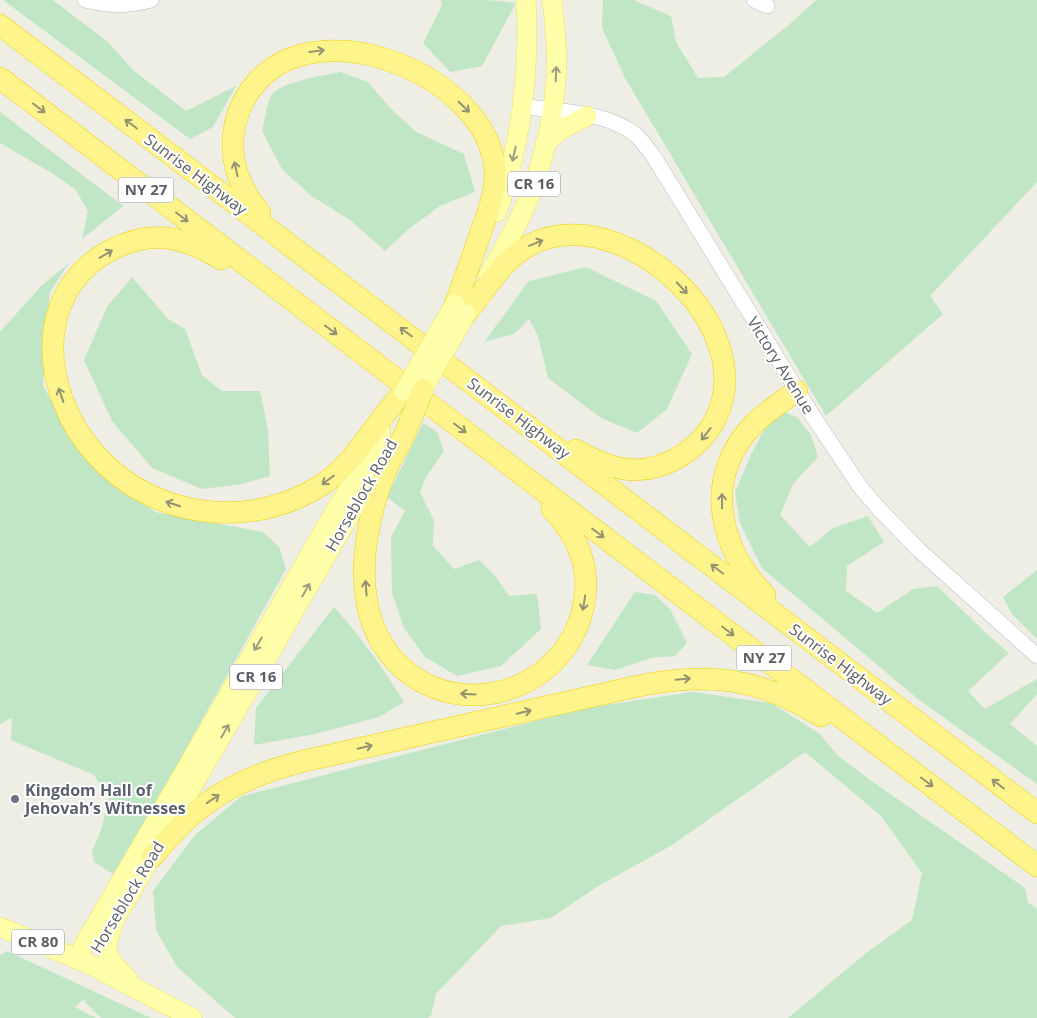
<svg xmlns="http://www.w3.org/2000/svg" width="1037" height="1018" viewBox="0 0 1037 1018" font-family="'Open Sans',sans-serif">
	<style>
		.green { fill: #c0e6c6 }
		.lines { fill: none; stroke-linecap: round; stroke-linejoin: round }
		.minor-casing { stroke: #bbbcc2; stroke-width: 16 }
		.major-casing { stroke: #f2e159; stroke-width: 20 }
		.highway-casing { stroke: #f2d000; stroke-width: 22 }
		.minor { stroke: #fff; stroke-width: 15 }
		.major { stroke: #feffa8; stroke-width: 19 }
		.highway { stroke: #fdf48c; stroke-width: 21 }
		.major-bridge-casing { stroke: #f2e159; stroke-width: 20; stroke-linecap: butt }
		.highway-bridge-casing { stroke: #f2d000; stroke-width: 22; stroke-linecap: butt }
		.major-bridge { stroke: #feffa8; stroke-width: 19 }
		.highway-bridge { stroke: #fdf48c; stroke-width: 21 }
		.oneway { stroke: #949272 }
		.oneway2 { stroke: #9d9e7f }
		.worship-dot { fill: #6b7280; stroke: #fff; stroke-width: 2 }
		.labels { text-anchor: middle; stroke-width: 4; stroke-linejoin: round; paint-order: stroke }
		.shield { fill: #fff; stroke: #8d8e92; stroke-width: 1 }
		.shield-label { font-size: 15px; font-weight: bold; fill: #5c5e64 }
		.street-label { font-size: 16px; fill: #5c5e64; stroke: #fff }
		.worship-label { font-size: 16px; font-weight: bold; fill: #5b616d; stroke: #fff; text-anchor: start }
	</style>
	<rect width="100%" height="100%" fill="#eeeee4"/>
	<!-- green -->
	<path class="green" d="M3 0H53L108 42 133 70 186 111 236 86 213 127 190 139Z
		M441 0H488L516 3 482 66 450 72 423 43 442 5Z
		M603 0H633L671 16 676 42 698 78 724 77 791 23 816 0H1037V182L930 296 943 314 826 416 625 78 602 28Z
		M340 72 368 82 389 107 416 132 464 154 475 192 440 206 410 228 385 251 350 220 310 195 282 169 262 131C265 120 266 106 271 96 279 82 325 75 340 72Z
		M0 112 123 206 82 239 88 211 75 189 50 172 0 143Z
		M69 263 50 292 43 386 78 446 109 481 155 512 263 532 279 547 286 569 162 792 113 874 94 862 92 851 101 830 109 799 94 775 11 740 12 718 0 724V332L41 286Z
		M586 267 656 301 692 354 667 409 637 433 601 418 548 378 538 336 529 319 514 334 484 342 529 281Z
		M132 277 168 319 185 329 202 375 222 391H260L268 429 270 476 242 484 202 489 152 468 112 421 84 360 107 307Z
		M784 412 797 417 811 435 818 457 793 484 780 515 810 547 833 528 868 516 884 542 847 566 846 591 877 613 913 589 937 586 989 636 1009 653 968 691 985 709 1037 679V694L1010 724 1037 746V784L919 700 762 568 740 523 735 492 750 457 769 420Z
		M423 423 437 432 444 451 426 477 420 492 434 521 433 546 454 569 479 560 496 577 509 596 537 594 541 629 501 666 457 676 425 657 404 628 392 593 391 537 405 511 387 497Z
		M1037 570V639L1012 614 1003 597Z
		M635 592 655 595 670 609 687 643 675 656 651 658 615 670 587 665Z
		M334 607C361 637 383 668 404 702L379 717 315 734 254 745 256 708Z
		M692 692 771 703 820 734 837 755 870 780 1025 888 1028 902 1037 909V1018H788L865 954 912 920 922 873 880 815 805 752 672 845 595 888 551 918 501 926 436 994 431 1016 428 1018H235L177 967 156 930 153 891 195 835 242 796 586 708Z
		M7 951 151 1018H101L83 1000 75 1007 96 1018H0V955Z"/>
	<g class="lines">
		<!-- minor casing -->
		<g class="minor-casing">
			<path id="minor" d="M85 0C109 6 128 6 151 0
				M754 0 767 6
				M522 106C558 112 608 111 637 136 643 142 648 149 654 157L814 418 861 488 880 510 920 551 1037 656"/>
		</g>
		<!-- major casing -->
		<g class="major-casing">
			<path id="major" d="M545 144 560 130 587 116
				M497 212C521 144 530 71 526 0
				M488 276C503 250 519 223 530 195 544 159 553 118 556 80 558 53 555 27 552 0
				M0 927 87 963 192 1018
				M112 928C100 954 111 962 128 979
				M99 943 121 909 384 456
				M76 959 381 432"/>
		</g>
		<!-- highway casing -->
		<g class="highway-casing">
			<path id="highway" d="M0 25 1037 813
				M0 78 1037 866
				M260 213C240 189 229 162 234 130 237 112 244 97 256 83 321 7 490 78 495 171 496 196 486 217 478 240 471 261 463 283 455 304
				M221 259C183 236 151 229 111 250 30 293 42 396 96 455 153 519 252 531 323 484 344 470 359 449 374 429 383 416 394 403 404 391
				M466 314C485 290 503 259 530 245 621 198 763 326 715 420 707 435 694 448 679 457 642 479 611 470 576 450
				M397 449C381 476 372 507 367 538 361 574 364 618 385 648 439 727 561 701 583 609 592 569 579 538 552 509
				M765 595C717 546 703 476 754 424 767 411 782 401 797 391
				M152 857C165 842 178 827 193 814 225 786 263 771 304 761L643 685C714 672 760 679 821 716"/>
		</g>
		<!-- minor -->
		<use href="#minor" class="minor"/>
		<!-- major -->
		<use href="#major" class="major"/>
		<!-- highway -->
		<use href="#highway" class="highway"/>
		<!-- major-bridge casing -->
		<g class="major-bridge-casing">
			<path id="major-bridge" d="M404 391 455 304
				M416 401 466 314"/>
		</g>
		<!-- highway-bridge casing -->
		<g class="highway-bridge-casing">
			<path id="highway-bridge" d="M397 449 402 440 423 390"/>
		</g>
		<!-- major-bridge -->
		<use href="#major-bridge" class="major-bridge"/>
		<!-- highway-bridge -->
		<use href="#highway-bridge" class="highway-bridge"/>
	</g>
	<!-- one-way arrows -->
	<defs><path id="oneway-shaft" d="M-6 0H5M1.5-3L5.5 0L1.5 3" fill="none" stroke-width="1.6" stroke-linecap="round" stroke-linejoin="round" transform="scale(1.25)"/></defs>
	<g class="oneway">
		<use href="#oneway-shaft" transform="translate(317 51) rotate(-8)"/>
		<use href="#oneway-shaft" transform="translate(464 107) rotate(44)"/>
		<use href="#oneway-shaft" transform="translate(39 108) rotate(37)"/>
		<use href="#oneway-shaft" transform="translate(131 124) rotate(-143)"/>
		<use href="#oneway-shaft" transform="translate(236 169) rotate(-102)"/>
		<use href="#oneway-shaft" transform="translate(182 217) rotate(37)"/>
		<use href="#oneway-shaft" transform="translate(536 243) rotate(-22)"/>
		<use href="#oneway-shaft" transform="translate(106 254) rotate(-31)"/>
		<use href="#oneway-shaft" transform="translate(682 288) rotate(47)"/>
		<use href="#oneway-shaft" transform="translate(331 330) rotate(37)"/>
		<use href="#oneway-shaft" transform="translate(406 332) rotate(-143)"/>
		<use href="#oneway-shaft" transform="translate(61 395) rotate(-109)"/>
		<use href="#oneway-shaft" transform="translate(460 428) rotate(37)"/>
		<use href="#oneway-shaft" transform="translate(706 434) rotate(128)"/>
		<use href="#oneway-shaft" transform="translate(328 480) rotate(143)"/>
		<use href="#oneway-shaft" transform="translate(722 501) rotate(-90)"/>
		<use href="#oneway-shaft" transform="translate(173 504) rotate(-162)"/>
		<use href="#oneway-shaft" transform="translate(598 533) rotate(37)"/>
		<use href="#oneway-shaft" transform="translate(717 569) rotate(-143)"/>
		<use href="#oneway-shaft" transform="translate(366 588) rotate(-95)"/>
		<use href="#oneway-shaft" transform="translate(584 603) rotate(99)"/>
		<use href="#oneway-shaft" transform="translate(728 631) rotate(37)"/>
		<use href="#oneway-shaft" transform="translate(683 679) rotate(-5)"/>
		<use href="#oneway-shaft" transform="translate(468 694) rotate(-177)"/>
		<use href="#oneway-shaft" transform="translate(524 712) rotate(-13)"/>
		<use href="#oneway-shaft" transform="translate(365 747) rotate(-13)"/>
		<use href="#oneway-shaft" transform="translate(927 782) rotate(37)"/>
		<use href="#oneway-shaft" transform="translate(998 784) rotate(-143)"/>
		<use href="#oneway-shaft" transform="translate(213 799) rotate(-34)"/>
	</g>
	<g class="oneway2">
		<use href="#oneway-shaft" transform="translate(556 74) rotate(-88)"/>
		<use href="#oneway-shaft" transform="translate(514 154) rotate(103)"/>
		<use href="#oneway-shaft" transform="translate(306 590) rotate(-60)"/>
		<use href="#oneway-shaft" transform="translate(258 644) rotate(120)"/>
		<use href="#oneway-shaft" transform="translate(225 731) rotate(-60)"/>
	</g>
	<!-- markers -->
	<circle class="worship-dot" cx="15" cy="799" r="5"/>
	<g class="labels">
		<!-- shield labels -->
		<g class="shield">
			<rect x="508" y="171.5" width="52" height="25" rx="4"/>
			<rect x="118.5" y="177.5" width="55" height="25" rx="4"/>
			<rect x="736.5" y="645.5" width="55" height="25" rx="4"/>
			<rect x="230" y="664.5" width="52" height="25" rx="4"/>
			<rect x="12" y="929.5" width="52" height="25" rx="4"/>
		</g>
		<g class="shield-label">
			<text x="534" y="189">CR 16</text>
			<text x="146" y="195">NY 27</text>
			<text x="764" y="663">NY 27</text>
			<text x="256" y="682">CR 16</text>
			<text x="38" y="947">CR 80</text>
		</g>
		<!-- street labels -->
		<g class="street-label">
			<text transform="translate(196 174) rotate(37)" y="6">Sunrise Highway</text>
			<text transform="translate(781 365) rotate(58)" y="6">Victory Avenue</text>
			<text transform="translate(519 418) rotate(37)" y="6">Sunrise Highway</text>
			<text transform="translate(361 495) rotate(-60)" y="6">Horseblock Road</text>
			<text transform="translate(841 664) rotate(37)" y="6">Sunrise Highway</text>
			<text transform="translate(127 897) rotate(-59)" y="6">Horseblock Road</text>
		</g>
		<!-- worship labels -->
		<g class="worship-label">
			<text x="25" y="796">Kingdom Hall of<tspan x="25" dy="18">Jehovah’s Witnesses</tspan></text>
		</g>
	</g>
</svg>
